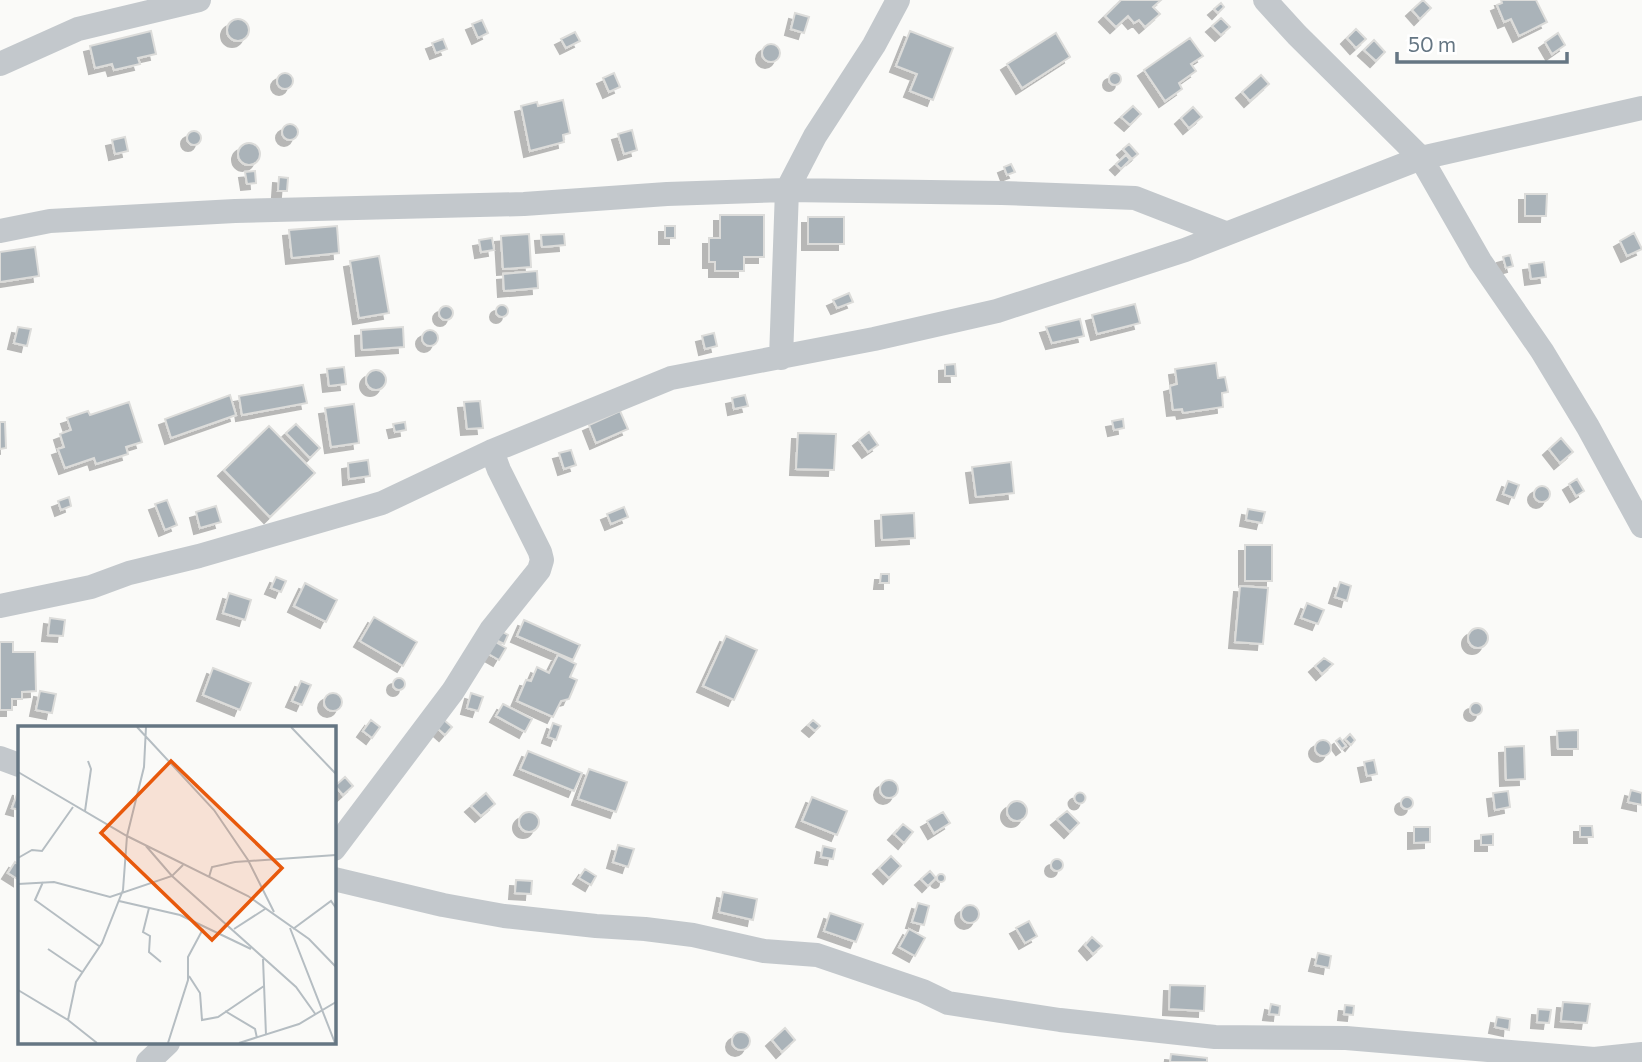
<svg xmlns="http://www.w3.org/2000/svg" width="1642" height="1062" viewBox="0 0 1642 1062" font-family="Commissioner,sans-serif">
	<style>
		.building { fill: #aab3b9; stroke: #dcdcda; stroke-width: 2; filter: url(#shadow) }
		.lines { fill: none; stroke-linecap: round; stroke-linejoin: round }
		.minor { stroke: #c3c8cc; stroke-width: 24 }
		.inset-road { fill: none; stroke: #b5bdc2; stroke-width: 2 }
		.view { fill: #e8590c; fill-opacity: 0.15; stroke: #e8590c; stroke-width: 3.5 }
		.inset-edge { fill: none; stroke: #657683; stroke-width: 3.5 }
	</style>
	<defs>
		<filter id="shadow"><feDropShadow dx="-6" dy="6" stdDeviation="0" flood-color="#0004"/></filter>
	</defs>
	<rect width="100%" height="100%" fill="#fafaf8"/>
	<!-- building -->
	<path class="building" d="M1121 0H1161L1153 7 1160 14 1145 27 1139 20 1134 23 1128 16 1116 27 1105 16Z
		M1423 0 1431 8 1420 19 1412 10Z
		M1501 0H1536L1547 22 1519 36 1511 19 1504 22 1497 5 1502 3Z
		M1221 3 1224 7 1218 13 1214 9Z
		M795 13 809 17 804 33 791 29Z
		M1221 18 1230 27 1221 35 1212 26Z
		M227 30a11 11 0 1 1 22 0a11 11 0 1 1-22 0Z
		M482 20 488 33 478 38 472 24Z
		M1356 29 1366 39 1356 48 1347 38Z
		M151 31 156 54 138 58 140 64 114 70 112 64 95 68 90 46Z
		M910 31 953 48 933 100 910 91 917 74 896 66Z
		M575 32 580 41 566 48 561 39Z
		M1056 33 1070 57 1022 88 1007 64Z
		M1558 33 1565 45 1552 54 1545 42Z
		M1190 38 1203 56 1191 64 1196 71 1179 83 1182 89 1165 101 1144 70Z
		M443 39 447 49 436 53 432 43Z
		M1374 40 1385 52 1376 61 1364 50Z
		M762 53a9 9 0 1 1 18 0a9 9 0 1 1-18 0Z
		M1109 79a6 6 0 1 1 12 0a6 6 0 1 1-12 0Z
		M614 73 620 87 609 92 603 78Z
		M277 81a8 8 0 1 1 16 0a8 8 0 1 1-16 0Z
		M1261 75 1269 84 1250 101 1242 92Z
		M563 100 570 133 563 135 564 142 530 151 521 106 537 102 538 106Z
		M1133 106 1141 114 1130 125 1121 117Z
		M1193 107 1202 117 1189 128 1181 118Z
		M282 132a8 8 0 1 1 16 0a8 8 0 1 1-16 0Z
		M632 130 637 150 624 154 618 134Z
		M187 138a7 7 0 1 1 14 0a7 7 0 1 1-14 0Z
		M125 137 128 151 115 154 112 140Z
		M238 154a11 11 0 1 1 22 0a11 11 0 1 1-22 0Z
		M1129 144 1138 154 1132 159 1123 149Z
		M1126 155 1130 160 1121 169 1116 164Z
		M1011 164 1015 172 1007 175 1004 167Z
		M255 171 256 183 247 184 245 172Z
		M279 177 288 178 287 191H278Z
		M1525 194H1547L1546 216H1525Z
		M720 215H764V257H744V271H715V262H709V238H720Z
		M808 217H844V244H808Z
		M337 226 339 253 292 258 289 230Z
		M665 226H675V238H665Z
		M1634 233 1642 249 1627 256 1620 241Z
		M529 234 531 267 503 269 501 236Z
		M564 234 565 245 542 247 541 235Z
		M492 238 494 250 481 252 479 240Z
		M35 247 39 276 0 282V252Z
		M1510 255 1513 266 1506 268 1503 257Z
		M379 256 389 313 359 318 350 261Z
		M1544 262 1546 277 1531 279 1529 264Z
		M537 271 538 288 504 291 503 274Z
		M849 293 853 302 837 308 833 300Z
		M1135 304 1140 323 1097 334 1092 315Z
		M496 311a6 6 0 1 1 12 0a6 6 0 1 1-12 0Z
		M439 313a7 7 0 1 1 14 0a7 7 0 1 1-14 0Z
		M1080 319 1084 336 1052 343 1046 327Z
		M18 327 31 329 27 346 14 343Z
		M403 327 404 347 362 350 361 330Z
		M422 338a8 8 0 1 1 16 0a8 8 0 1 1-16 0Z
		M714 333 717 346 705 349 702 336Z
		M1216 363 1218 378 1225 377 1228 392 1222 393 1223 407 1183 413 1182 409 1173 410 1170 386 1177 384 1175 369Z
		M955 364 956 376H945V365Z
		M344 367 346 384 329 386 327 369Z
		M366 380a10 10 0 1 1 20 0a10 10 0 1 1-20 0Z
		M303 385 307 403 242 415 239 396Z
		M230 395 236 415 171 438 165 419Z
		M745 395 748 406 734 409 732 398Z
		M480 401 483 428 467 429 464 402Z
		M129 402 142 442 126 447 128 454 96 464 94 458 65 468 58 449 64 447 60 434 71 430 67 418 88 411 90 415Z
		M354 404 359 443 331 447 325 408Z
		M620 411 628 429 596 443 589 425Z
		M1123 419 1124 428 1114 430 1112 421Z
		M0 422H5L6 448 0 449Z
		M405 422 406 430 395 432 393 424Z
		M296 424 320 448 310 458 286 433Z
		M269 426 315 473 270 517 224 470Z
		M869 432 878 445 868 452 859 440Z
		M798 433 836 434 834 470 796 469Z
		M1561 438 1573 452 1560 463 1549 449Z
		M571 450 576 465 564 469 559 453Z
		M368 460 370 476 349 479 348 463Z
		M1011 462 1014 493 976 497 972 467Z
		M1577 479 1584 491 1576 496 1569 484Z
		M1508 481 1519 485 1514 498 1503 494Z
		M1534 494a8 8 0 1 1 16 0a8 8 0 1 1-16 0Z
		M69 497 71 506 61 510 58 501Z
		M167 500 177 525 165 530 155 504Z
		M216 506 221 522 200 528 196 512Z
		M624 507 628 517 611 524 607 514Z
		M1248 509 1265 512 1262 523 1246 520Z
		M914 513 915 538 882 540 881 515Z
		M1245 545H1272V581H1245Z
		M881 574H889V583H880Z
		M276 577 286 581 281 592 271 588Z
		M1340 582 1351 586 1347 601 1335 597Z
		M305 583 337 600 326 622 294 606Z
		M1240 586 1268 588 1263 644 1235 642Z
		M229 593 251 600 245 620 223 613Z
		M1307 603 1324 610 1318 624 1301 618Z
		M374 617 417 642 403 666 360 641Z
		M50 618 65 620 63 636 48 635Z
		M524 620 580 645 573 660 517 636Z
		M1468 638a10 10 0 1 1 20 0a10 10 0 1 1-20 0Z
		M499 630 508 635 504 644 494 639Z
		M726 636 757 650 734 700 703 686Z
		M492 640 506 648 499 660 485 652Z
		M0 642H13V652H35L36 691 22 692V699H12V710H0Z
		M558 655 576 664 570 677 577 680 569 699 561 701 553 717 517 701 526 680 531 681 537 667 549 673Z
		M1324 658 1333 664 1322 674 1315 666Z
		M213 668 251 683 240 710 203 695Z
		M393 684a6 6 0 1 1 12 0a6 6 0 1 1-12 0Z
		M301 681 311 685 302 705 292 701Z
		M40 691 56 694 52 713 36 710Z
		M471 693 483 697 478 711 467 708Z
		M324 702a9 9 0 1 1 18 0a9 9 0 1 1-18 0Z
		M1470 709a6 6 0 1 1 12 0a6 6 0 1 1-12 0Z
		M503 704 532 719 525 732 496 716Z
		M371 720 380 727 372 738 363 731Z
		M444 720 452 727 445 735 437 728Z
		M813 720 820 726 815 731 808 725Z
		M553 723 561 726 556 740 548 737Z
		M1578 730V749H1558L1557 731Z
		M1350 734 1355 740 1351 745 1345 739Z
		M1340 738 1346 746 1342 749 1336 741Z
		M1315 748a8 8 0 1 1 16 0a8 8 0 1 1-16 0Z
		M1524 746 1525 779 1506 780 1505 747Z
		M528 751 582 773 574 791 520 769Z
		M1374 760 1377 774 1367 776 1364 762Z
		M589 769 627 782 616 812 578 799Z
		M345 777 353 786 343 795 335 786Z
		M880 789a9 9 0 1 1 18 0a9 9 0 1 1-18 0Z
		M19 789V810L12 808Z
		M1631 790 1642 793V805L1628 802Z
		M1508 791 1510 807 1495 810 1493 793Z
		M1074.5 798a5.5 5.5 0 1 1 11 0a5.5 5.5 0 1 1-11 0Z
		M486 793 495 804 481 816 471 806Z
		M1401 803a6 6 0 1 1 12 0a6 6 0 1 1-12 0Z
		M812 797 847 811 837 835 802 821Z
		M1007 811a10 10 0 1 1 20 0a10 10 0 1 1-20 0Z
		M1067 811 1079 823 1070 832 1057 819Z
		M943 812 950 823 934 833 927 821Z
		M519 822a10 10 0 1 1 20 0a10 10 0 1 1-20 0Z
		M903 824 913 832 904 843 894 834Z
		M1580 826H1592L1593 837H1580Z
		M1414 827H1430V842L1414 843Z
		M1493 834V845H1481V835Z
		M618 845 634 849 628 867 613 862Z
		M823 846 835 849 833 859 821 857Z
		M891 856 901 866 889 878 879 868Z
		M1051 865a6 6 0 1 1 12 0a6 6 0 1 1-12 0Z
		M15 862 19 865V880L8 873Z
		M585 869 596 876 591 885 579 878Z
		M930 871 936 878 928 886 921 879Z
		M937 878a4 4 0 1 1 8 0a4 4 0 1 1-8 0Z
		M516 880 532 881 531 894 515 893Z
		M723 892 757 899 753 920 719 912Z
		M918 903 929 906 924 925 912 922Z
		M961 914a9 9 0 1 1 18 0a9 9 0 1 1-18 0Z
		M830 913 863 924 856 942 824 931Z
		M1029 921 1037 936 1025 943 1016 928Z
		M909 929 925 938 915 956 899 947Z
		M1092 937 1102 946 1093 954 1085 945Z
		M1318 953 1331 956 1329 968 1315 965Z
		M1170 985 1205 986 1204 1011 1169 1009Z
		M1563 1002 1590 1004 1587 1023 1561 1021Z
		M1271 1004 1280 1006 1279 1015 1269 1014Z
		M1345 1005 1354 1006 1353 1015 1344 1014Z
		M1538 1009 1551 1010 1549 1023 1537 1022Z
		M1497 1017 1510 1019 1509 1030 1495 1027Z
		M785 1028 795 1040 782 1052 772 1040Z
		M732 1041a9 9 0 1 1 18 0a9 9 0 1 1-18 0Z
		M1171 1054 1207 1058V1062H1170Z"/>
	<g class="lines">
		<!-- minor -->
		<path class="minor" d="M1265 0 1297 35 1421 158 1480 261 1542 351 1588 427 1642 526
			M0 64 78 29 199 0
			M0 231 50 221 235 211 524 204 667 194 787 190 1002 193 1135 198 1225 233
			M781 358 787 190 815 136 874 45 898 0
			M0 606 91 587 129 573 199 556 382 503 492 451 671 378 874 339 997 311 1185 250 1421 158 1642 108
			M0 758 19 765
			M334 849 453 691 491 630 539 570 542 560 540 552 499 470 492 451
			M334 879 443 905 504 916 596 926 645 929 693 935 764 951 817 955 923 991 948 1003 1060 1020 1215 1037 1346 1038 1594 1059 1642 1054
			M148 1062 168 1043"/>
	</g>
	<!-- overview -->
	<g transform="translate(18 726)">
		<rect width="318" height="318" fill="#fafaf8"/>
		<path class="inset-road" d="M119 1 196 84 230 134 256 186M273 1 318 48M0 46 109 110 230 170 291 213 318 241M67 85 73 43 70 35M128 120 154 150 278 261 298 289M0 132 14 124 24 125 55 81M191 151 194 141 217 136 318 129M25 156 17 174 81 220M0 158 36 156 92 171 154 150 165 139M101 175 162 189 233 223M131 182 125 206 132 210 131 226 143 236M272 202 317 317M216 203 247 183M275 203 313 175 318 182M30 223 64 246M245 233 248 309M171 250 182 267 184 294 200 291 246 260M0 264 50 294 79 317M207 285 237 303 239 312M50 294 58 256 84 217 105 164 109 110 126 41 128 1M150 317 170 254V231L185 203M221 317 281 298 318 276"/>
		<path class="view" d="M153 35 264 142 194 214 83 107Z"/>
		<rect width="318" height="318" class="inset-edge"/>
	</g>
	<!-- scale -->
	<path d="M1397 52v10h170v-10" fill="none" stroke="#657683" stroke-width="3.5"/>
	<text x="1408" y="52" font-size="21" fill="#657683" stroke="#ffffff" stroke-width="5" paint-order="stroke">50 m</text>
</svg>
